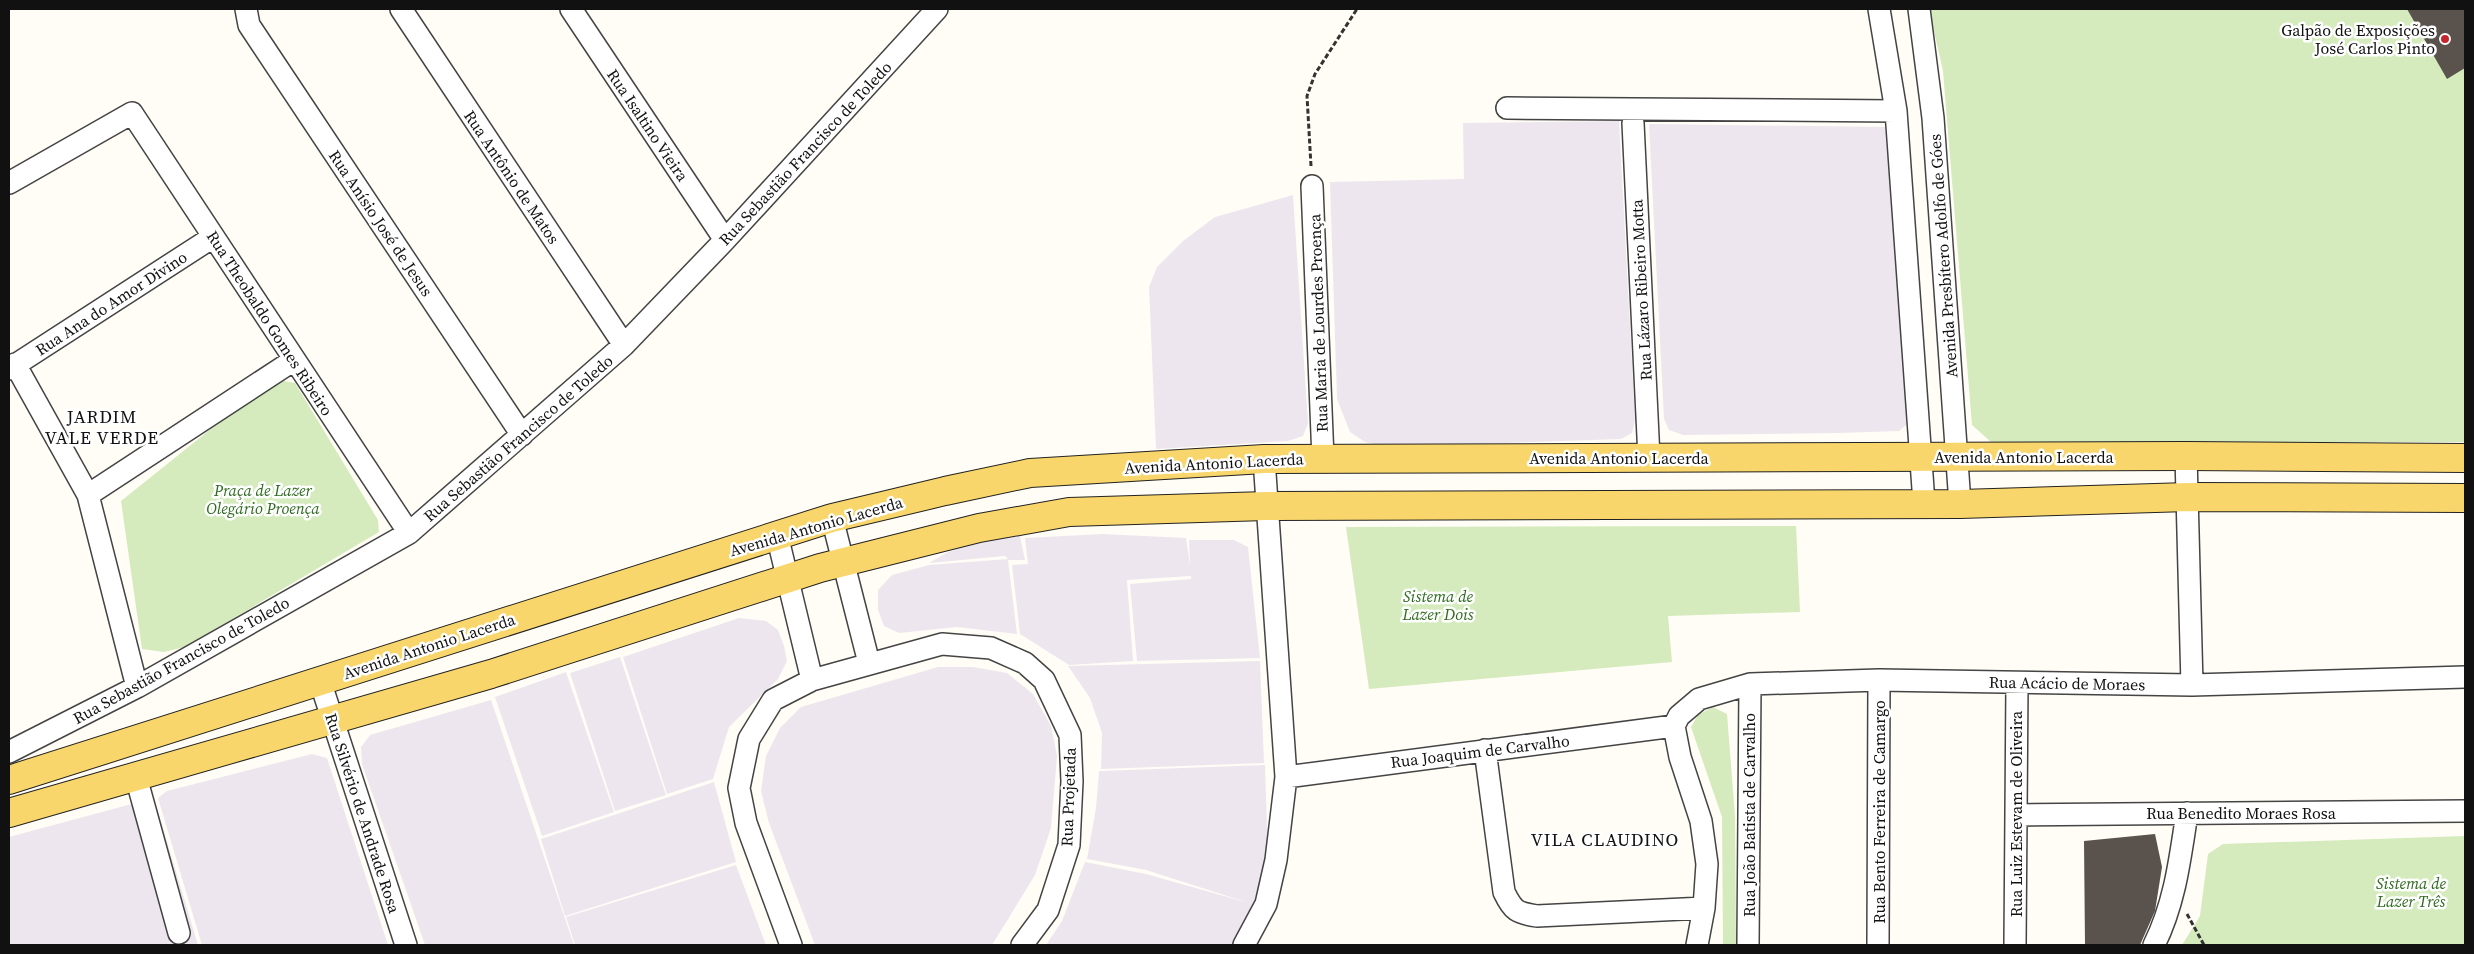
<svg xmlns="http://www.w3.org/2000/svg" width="2474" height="954" viewBox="0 0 2474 954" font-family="'Source Serif 4',serif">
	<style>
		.industrial { fill: #eee6ef }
		.green { fill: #d5ebbd }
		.building { fill: #5a524d }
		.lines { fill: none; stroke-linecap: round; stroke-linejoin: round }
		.minor-casing { stroke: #444; stroke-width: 24 }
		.major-casing { stroke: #222; stroke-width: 30 }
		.path { stroke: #333; stroke-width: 3; stroke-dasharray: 5 2.5; stroke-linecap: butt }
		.minor { stroke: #fff; stroke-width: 21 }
		.major { stroke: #f9d66b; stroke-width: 28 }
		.poi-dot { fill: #c4262e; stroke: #fff; stroke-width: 2 }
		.labels { text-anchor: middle; stroke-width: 5; stroke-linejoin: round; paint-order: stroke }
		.poi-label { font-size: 16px; fill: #111; stroke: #fff; text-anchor: end }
		.street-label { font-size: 16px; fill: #111; stroke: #fff }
		.park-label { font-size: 16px; font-style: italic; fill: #2f6b1f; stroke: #fff }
		.neighbourhood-label { font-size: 18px; letter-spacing: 1px; fill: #111; stroke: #fff }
	</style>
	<rect width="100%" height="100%" fill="#fffdf5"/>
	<!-- industrial -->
	<path class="industrial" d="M1619 121 1635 420 1632 433 1621 439 1418 446H1381L1365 442 1350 432 1337 399 1330 182 1464 179 1463 123Z
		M1649 124 1888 127 1911 416 1906 425 1899 431 1839 433 1683 435 1669 430 1664 419Z
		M1293 195 1308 423 1303 436 1288 441 1156 449 1149 287 1157 267 1183 241 1215 217Z
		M1103 534 1186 538 1190 565 1189 540H1234L1248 547 1260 658 1137 661 1130 584 1191 579V576L1127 580 1133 661 1069 665 1020 634 1012 565 1028 564 1025 538Z
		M1020 536 1025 560H1008L1017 634 957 627 899 633 884 626 878 610V590L892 575 929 565 1008 559 1005 556 929 563 948 552 985 540Z
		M739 618 766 621 778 630 784 646 787 661 778 679 729 727 713 779 667 794 623 657Z
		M620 657 666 795 615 811 570 673Z
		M1260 661 1264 763 1101 769 1102 733 1090 698 1068 666Z
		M938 667H973L1007 673 1033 694 1051 726 1057 756 1051 828 1035 875 992 945H815L769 823 761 791 766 756 780 728 801 707Z
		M566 672 614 812 542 836 495 697Z
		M491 700 574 945H425L362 764 361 747 370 735Z
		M312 754 327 758 388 945H202L158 798 167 791Z
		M1265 765 1268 858 1253 904 1256 905 1231 945H1046L1062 921 1085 862 1146 874 1249 903 1146 870 1087 859 1096 808 1099 771Z
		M714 782 736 862 565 916 541 839Z
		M154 798 198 945H9V837Z
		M736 865 766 945H575L566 917Z"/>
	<!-- green -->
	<path class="green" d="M1929 9H2465V442H1991L1972 425 1943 71Z
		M273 379 295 383 378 520 379 532 185 647 164 652 142 649 121 501Z
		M1796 526 1800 612 1668 616 1672 662 1369 689 1346 527Z
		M1713 707 1727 714 1735 816 1736 945H1723L1722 817 1691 727 1698 715Z
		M2465 836V945H2182L2200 916 2208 854 2223 844Z"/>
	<!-- building -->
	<path class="building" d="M2407 9H2465V68L2447 79Z
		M2155 834 2162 867 2155 911 2140 945H2085L2084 841Z"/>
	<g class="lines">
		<!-- minor casing -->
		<g class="minor-casing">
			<path id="minor" d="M246 9 249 25 522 435
				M401 9 624 345
				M571 9 725 240
				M1879 9 1896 111 1924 503
				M1919 9 1933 118 1960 504
				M1507 108 1896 111
				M1633 123 1649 458
				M9 183 132 113 409 533
				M1312 186 1323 459
				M15 364 88 495 137 687
				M9 369 213 237
				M2186 456 2192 685
				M88 495 294 360
				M832 518 869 663
				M777 535 812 680
				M320 681 406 945
				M1485 750 1504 892C1513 911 1517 913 1537 916L1704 908
				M9 752 137 687 409 533 624 345 725 240 937 9
				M136 777 179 933
				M1286 777 1674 726
				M2016 815 2465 811
				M791 945 746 823 739 788 749 739 773 700 812 680 942 644 991 648 1025 663 1044 680 1070 735 1072 781 1069 845 1048 910 1022 945
				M1244 945 1266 904 1276 860 1286 777 1264 459
				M1697 945 1704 908 1707 864 1701 821 1680 757 1674 726 1679 716 1699 699 1750 684 1879 680 2192 685 2465 677
				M1748 945 1750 684
				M1878 945 1879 680
				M2015 945 2017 683
				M2154 945C2175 903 2180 859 2187 813"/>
		</g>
		<!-- major casing -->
		<g class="major-casing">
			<path id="major" d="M9 780 832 518 945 491 1030 473 1264 459 2186 456 2465 458
				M9 813 491 674 820 568 979 528 1069 512 1266 506 1960 504 2188 497 2465 498"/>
		</g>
		<!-- path -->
		<path class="path" d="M1311 166 1307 96 1315 74 1357 9
			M2187 914 2204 945"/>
		<!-- minor -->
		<use href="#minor" class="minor"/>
		<!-- major -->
		<use href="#major" class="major"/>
	</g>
	<!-- markers -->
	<circle class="poi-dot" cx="2445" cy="39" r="5"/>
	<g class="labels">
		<!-- poi labels -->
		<g class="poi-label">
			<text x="2435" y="36">Galpão de Exposições<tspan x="2435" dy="18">José Carlos Pinto</tspan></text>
		</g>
		<!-- street labels -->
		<g class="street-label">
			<text transform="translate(648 125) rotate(56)" y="6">Rua Isaltino Vieira</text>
			<text transform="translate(805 153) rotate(-47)" y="6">Rua Sebastião Francisco de Toledo</text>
			<text transform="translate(512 177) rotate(56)" y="6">Rua Antônio de Matos</text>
			<text transform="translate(381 223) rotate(56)" y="6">Rua Anísio José de Jesus</text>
			<text transform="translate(1943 256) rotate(-94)" y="6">Avenida Presbítero Adolfo de Góes</text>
			<text transform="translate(1641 290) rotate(-93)" y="6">Rua Lázaro Ribeiro Motta</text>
			<text transform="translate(111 303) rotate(-33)" y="6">Rua Ana do Amor Divino</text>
			<text transform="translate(270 323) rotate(57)" y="6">Rua Theobaldo Gomes Ribeiro</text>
			<text transform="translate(1318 323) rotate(-92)" y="6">Rua Maria de Lourdes Proença</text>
			<text transform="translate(518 438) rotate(-41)" y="6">Rua Sebastião Francisco de Toledo</text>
			<text x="2024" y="463">Avenida Antonio Lacerda</text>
			<text x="1619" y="464">Avenida Antonio Lacerda</text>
			<text transform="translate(1214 463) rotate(-3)" y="6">Avenida Antonio Lacerda</text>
			<text transform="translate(816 526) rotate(-16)" y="6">Avenida Antonio Lacerda</text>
			<text transform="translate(429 646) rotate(-18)" y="6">Avenida Antonio Lacerda</text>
			<text transform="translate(181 660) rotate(-29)" y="6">Rua Sebastião Francisco de Toledo</text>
			<text transform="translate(2067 683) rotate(1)" y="6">Rua Acácio de Moraes</text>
			<text transform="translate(1480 751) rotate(-7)" y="6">Rua Joaquim de Carvalho</text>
			<text transform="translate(1068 797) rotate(-88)" y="6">Rua Projetada</text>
			<text transform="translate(1879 812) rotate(-90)" y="6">Rua Bento Ferreira de Camargo</text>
			<text transform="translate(363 813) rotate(72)" y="6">Rua Silvério de Andrade Rosa</text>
			<text x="2241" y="819">Rua Benedito Moraes Rosa</text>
			<text transform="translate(2016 814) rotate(-90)" y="6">Rua Luiz Estevam de Oliveira</text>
			<text transform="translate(1749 815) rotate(-90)" y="6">Rua João Batista de Carvalho</text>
		</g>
		<!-- park labels -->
		<g class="park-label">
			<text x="263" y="496">Praça de Lazer<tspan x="263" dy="18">Olegário Proença</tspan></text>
			<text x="1438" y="602">Sistema de<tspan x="1438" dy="18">Lazer Dois</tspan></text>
			<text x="2411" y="889">Sistema de<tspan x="2411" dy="18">Lazer Três</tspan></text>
		</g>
		<!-- neighbourhood labels -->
		<g class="neighbourhood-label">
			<text x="102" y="423">JARDIM<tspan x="102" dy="21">VALE VERDE</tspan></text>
			<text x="1605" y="846">VILA CLAUDINO</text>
		</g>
	</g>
	<!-- border -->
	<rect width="2474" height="954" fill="none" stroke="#111111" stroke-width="20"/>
</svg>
